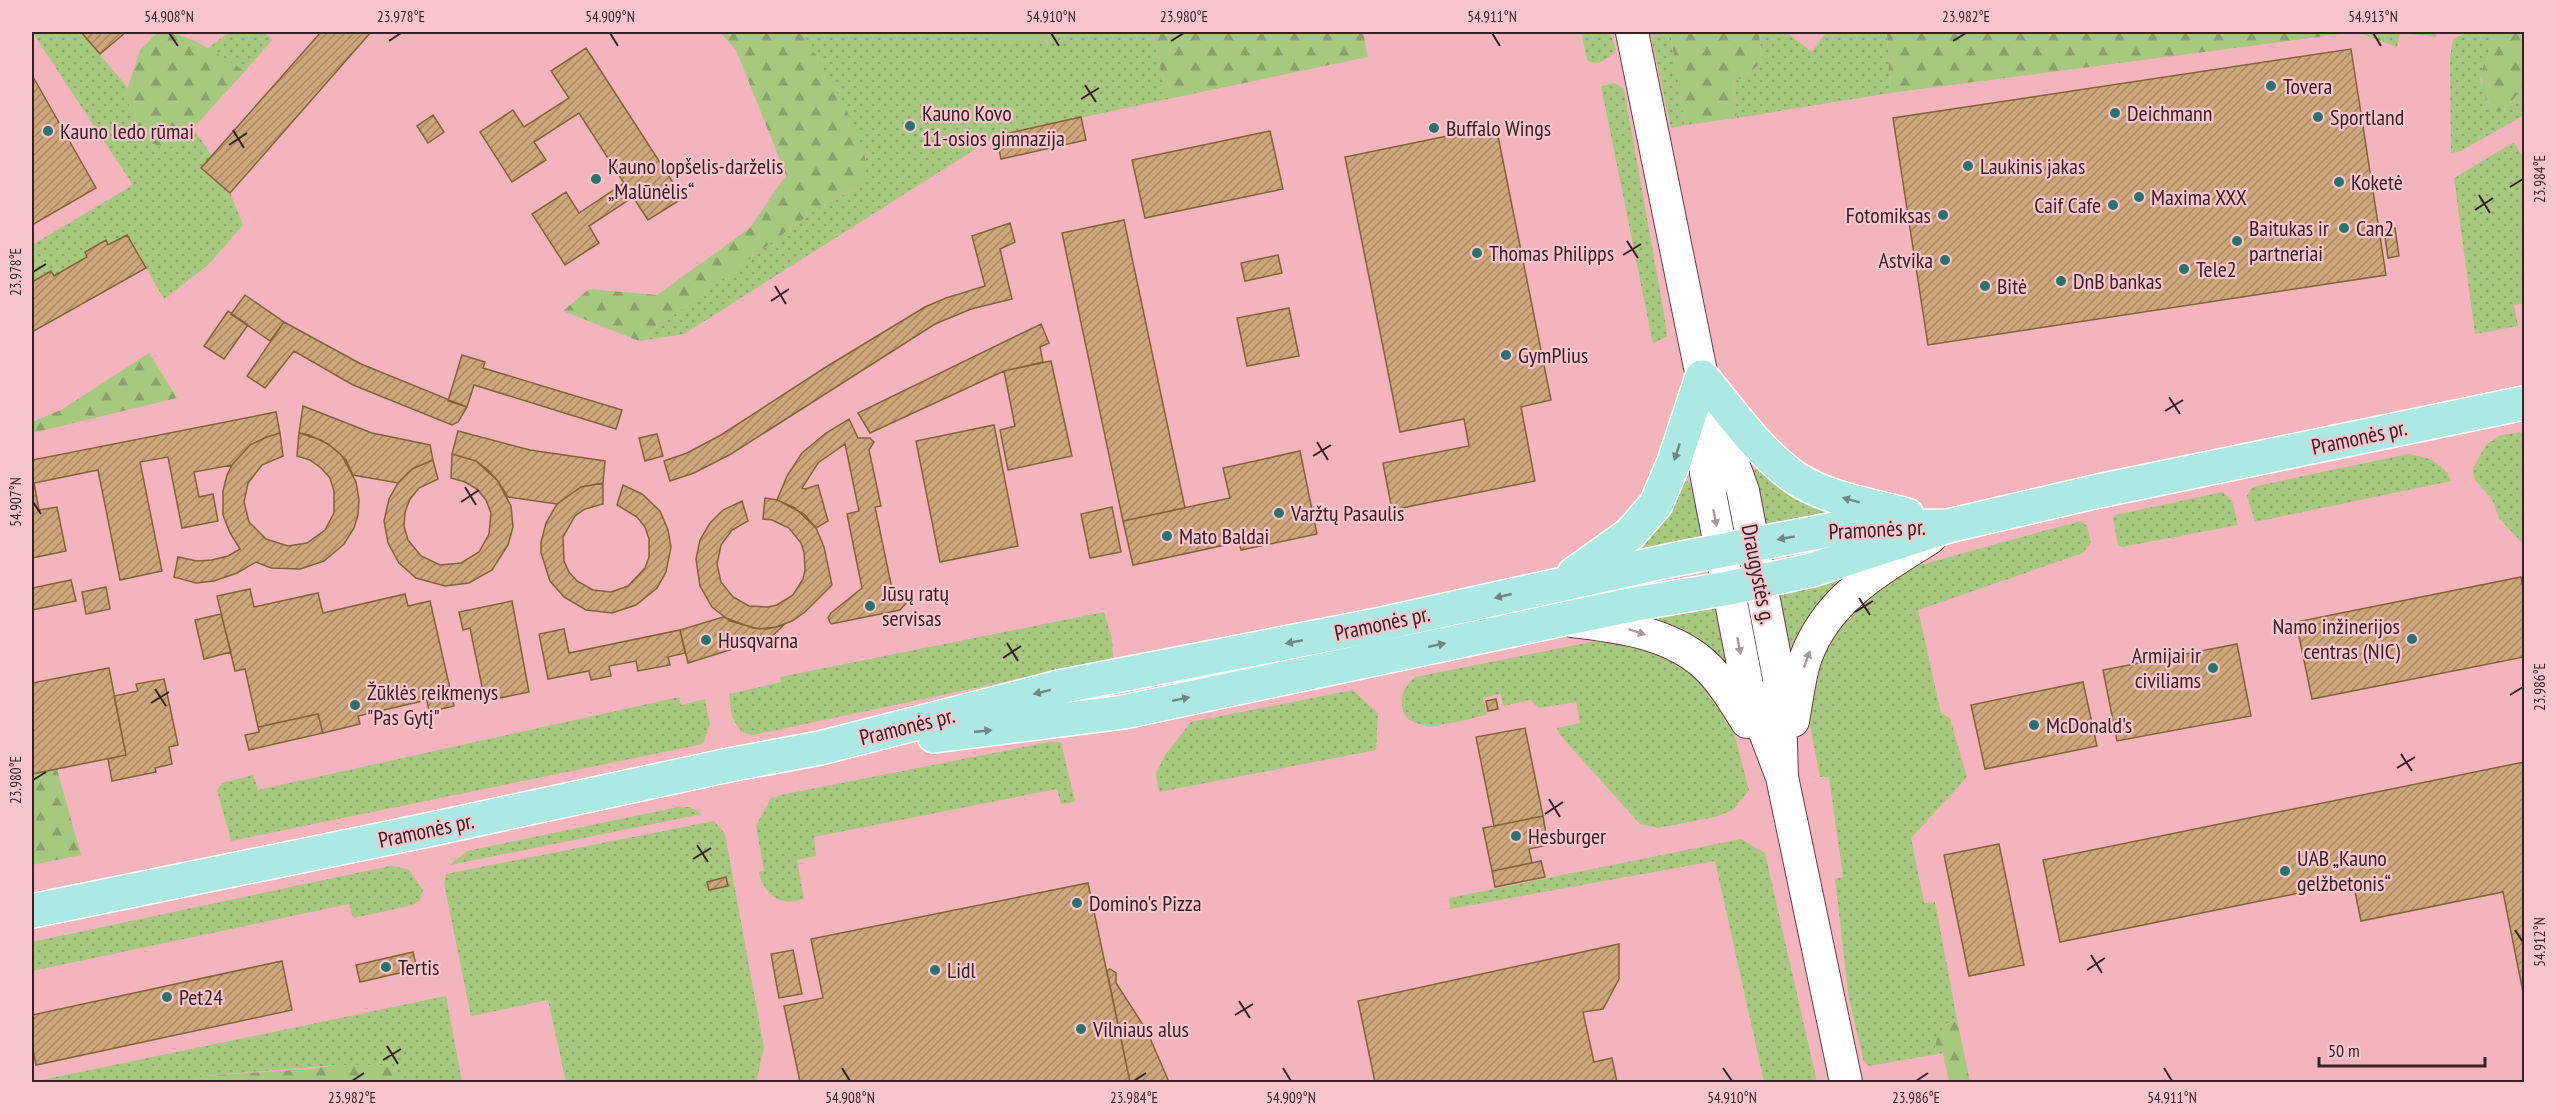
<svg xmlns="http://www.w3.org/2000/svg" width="2556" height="1114" viewBox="0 0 2556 1114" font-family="'PT Sans Narrow',sans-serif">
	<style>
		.grass { fill: url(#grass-dots) }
		.forest { fill: url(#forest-firs) }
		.green { fill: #a7c87f }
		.building { fill: url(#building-hatch); stroke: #856137; stroke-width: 1.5 }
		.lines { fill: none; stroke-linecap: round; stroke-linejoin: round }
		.secondary-casing { stroke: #6f3a44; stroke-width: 34 }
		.primary-casing { stroke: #fff; stroke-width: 36 }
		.secondary { stroke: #fff; stroke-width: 32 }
		.primary { stroke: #ace9e3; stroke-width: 33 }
		.oneway { fill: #728484 }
		.oneway2 { fill: #a59b9c }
		.ticks { fill: none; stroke: #372024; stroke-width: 2 }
		.poi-dot { fill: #29726d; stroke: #f9c5cd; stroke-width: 2 }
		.labels { text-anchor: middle; stroke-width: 4.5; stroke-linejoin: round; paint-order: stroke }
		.poi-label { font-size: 22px; fill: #372024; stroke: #f9c5cd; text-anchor: start }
		.street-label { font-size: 22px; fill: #372024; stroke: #f9c5cd }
		.neatline { fill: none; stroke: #372024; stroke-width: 2 }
		.ticks-label { font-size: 15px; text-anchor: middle; fill: #372024 }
	</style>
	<defs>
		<pattern id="grass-dots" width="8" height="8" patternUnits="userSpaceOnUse" patternTransform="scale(1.5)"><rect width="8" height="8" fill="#a7c87f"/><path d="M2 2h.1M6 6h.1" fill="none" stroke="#89a268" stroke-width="1.8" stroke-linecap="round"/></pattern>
		<pattern id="forest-firs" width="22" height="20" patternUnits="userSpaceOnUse" patternTransform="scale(1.5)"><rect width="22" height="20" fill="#a7c87f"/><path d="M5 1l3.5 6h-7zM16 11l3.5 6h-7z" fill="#89a268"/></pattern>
		<pattern id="building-hatch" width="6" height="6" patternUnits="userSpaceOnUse" patternTransform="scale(1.5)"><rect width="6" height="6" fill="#cea67b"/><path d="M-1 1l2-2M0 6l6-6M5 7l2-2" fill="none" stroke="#a88765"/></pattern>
	</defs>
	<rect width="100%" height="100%" fill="#f4b4be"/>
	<!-- grass -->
	<path class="grass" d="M32 32H81L128 88 125 96 178 145 193 128 212 156 202 168 230 193 243 225 208 265 164 299 127 235 108 245 105 240 85 252 87 257 54 276 51 271 32 282V245L133 185Z
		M229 32H264L272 40 245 71 207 49Z
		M802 32H976L1012 43 1046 41 1068 32H1152L1168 99 996 136 684 334 639 341 818 208 863 185 866 159 850 119Z
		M1581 32H1610L1616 50C1608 58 1598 68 1587 60Z
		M1650 32H1670L1685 125 1671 128Z
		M1759 32H1786L1812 52 1826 32H1887L1890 93 1737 118 1732 82 1744 77 1762 62Z
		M2356 32H2437L2436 37 2400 33 2397 47Z
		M2468 32H2496L2480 80 2488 103 2524 80V115L2461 151 2451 153 2450 58 2453 39Z
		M1615 83 1624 89 1665 319 1667 336 1653 344 1601 86Z
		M2514 142 2524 159V303L2514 305 2518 326 2475 334 2454 178Z
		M2524 432V544H2523L2499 518 2492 499 2474 479 2473 468 2486 445 2501 435Z
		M2408 454C2426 457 2444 462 2451 481L2255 522 2247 496 2251 489 2257 486Z
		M1760 467 1825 509 1823 514 1768 526 1765 525 1752 472Z
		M1683 480 1688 481 1693 488 1704 539 1647 551 1639 544Z
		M2223 492 2232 501 2238 525 2122 547 2118 545 2113 518 2115 515Z
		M2080 521 2087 526 2091 542 2083 553 1918 610 1941 713 1950 718 1967 777 1911 838 1924 903 1935 902 1957 1019 1946 1024 1943 1053 1869 1066 1864 1062 1849 999 1835 879 1843 877 1829 777H1820L1810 726 1808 693 1836 624 1898 571Z
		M1830 579 1835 581 1839 586 1795 651 1789 649 1777 597 1779 594Z
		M1714 606 1717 609 1729 662 1723 664 1658 622 1659 618 1663 616Z
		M1104 612 1112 638 1113 656 1108 660 753 735 741 732 732 717 729 694 781 682 780 677Z
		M1636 639 1693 667 1730 718 1749 790 1733 810 1715 817 1658 828 1640 824 1559 734 1557 728 1580 723 1576 702 1539 708 1530 700 1503 706 1501 694 1483 698 1487 715C1465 719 1407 740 1402 706 1400 693 1406 686 1415 677L1601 640Z
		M1353 690 1378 714 1376 750 1159 792 1156 774 1165 755 1191 722Z
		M679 697 681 705 705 699 710 724 703 744 231 841 217 790 222 783 253 775 258 790Z
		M1049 742H1061L1075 802 1061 804 1057 789 814 837 816 856 797 860 804 899C781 907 763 895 759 872L764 871 756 826 770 799 781 795Z
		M678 807H690L702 814 450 865 467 851Z
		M714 821 725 834 764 1048 756 1082H566L548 1000 471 1016 444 884 446 874Z
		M1741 839 1765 853 1817 1082H1764L1715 861 1450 909 1449 898Z
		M390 866 408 869 423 890 420 900 413 905 353 918 349 904 32 971V942Z
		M446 996 462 1082H409L389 1065H337L203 1076 190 1082H32Z"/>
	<!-- forest -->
	<path class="forest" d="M158 32C189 31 218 55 245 71L178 145 163 149 143 138 125 96 140 50Z
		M720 32H802C821 65 860 126 866 162 868 170 866 177 863 185L818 208 639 341 563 311 589 289 657 295 750 228 786 175 736 50Z
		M1152 32H1363L1368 57 1168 99Z
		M1670 32H1759L1762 62 1744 77 1732 82 1737 118 1685 125Z
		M1887 32H2356L1890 93Z
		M2496 32H2524C2524 62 2530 95 2498 112 2468 87 2486 62 2496 32Z
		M149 353 177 398 32 433V422L61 410Z
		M57 769 81 855 32 865V774Z
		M1957 1019 1970 1082H1949L1943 1053 1935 1049C1938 1032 1941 1026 1957 1019Z
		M337 1065H389L409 1082H190L203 1076 310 1069Z"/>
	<!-- green -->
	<path class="green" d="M976 32H1068C1039 47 1006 47 976 32Z"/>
	<!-- building -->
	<path class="building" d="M81 32H126L100 54Z
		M321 32H371L230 193 201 168Z
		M586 48 683 198 648 220 633 197 589 226 599 243 565 265 532 214 566 192 579 213 624 183 579 113 534 142 546 160 512 182 480 132 513 110 524 127 569 98 551 71Z
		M2351 49 2386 275 1928 345 1893 118Z
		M32 75 96 188 32 225Z
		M433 115 444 132 428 143 417 126Z
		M1081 117 1086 140 1001 159 996 136Z
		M1496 126 1551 400 1521 407 1535 481 1392 510 1383 463 1469 446 1464 419 1400 432 1345 157Z
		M1270 131 1283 189 1145 218 1132 160Z
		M1124 220 1185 508 1123 521 1062 233Z
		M1010 223 1015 242 1000 249 1012 299 971 309 935 324 731 454 694 473 670 481 664 461 687 453 721 435 826 367 925 307 946 298 985 286 972 236Z
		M2395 228 2399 256 2388 258 2384 230Z
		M127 235 146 268 32 332V282L51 271 54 276 87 257 85 252 106 240 108 245Z
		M1278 255 1282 273 1245 281 1241 263Z
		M245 295 284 322 270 341 231 314Z
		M1289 308 1299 356 1247 366 1237 318Z
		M228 311 248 325 224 359 204 346Z
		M284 322 361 364 467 407 458 422 452 425 353 385 294 351 265 388 247 376Z
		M1041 324 1049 343 1040 347 1043 362 1004 371 870 433 858 413Z
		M462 355 485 362 483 368 622 410 616 429 474 385 467 407 448 401Z
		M1051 361 1072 456 1008 470 1000 430 1015 426 1004 371Z
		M303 406 372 433 430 445 433 460 412 469 398 483 353 475 346 460 336 450 321 440 299 433Z
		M276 412 280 433 267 437 250 445 232 465 194 472 199 497 213 494 218 521 182 528 168 457 140 462 162 571 120 580 98 470 34 483 39 510 57 507 66 551 32 558V460Z
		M849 419 858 438H870L874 442 869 450 881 506 875 507 892 589 902 590 907 602 900 610 831 624 828 618 831 613 862 588 847 514 859 511 845 444 818 463 802 488 805 489 818 485 828 521 816 528 804 514 777 500 787 476 802 453 826 433Z
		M994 425 1018 546 940 562 916 441Z
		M458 431 530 450 605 461 603 483 581 487 557 504 508 497 497 480 488 470 476 461 452 454Z
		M280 433 283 456 262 465 248 483 244 502 249 522 266 539 288 546 307 543 325 530 334 513V491L330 478 321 468 310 460 297 456 299 433 309 435 328 444 342 456 356 482 359 500 358 515 354 528 344 544 324 561 300 569 271 568 256 562 237 573 214 581 196 583 174 577 178 557 197 561 212 560 228 556 240 549 230 533 223 515V491L227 475 232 465 250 445 267 437Z
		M657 434 663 456 645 461 639 438Z
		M1300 451 1317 534 1241 550 1239 542 1133 565 1123 521 1230 498 1223 468Z
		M452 454 476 461 497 480 511 506 513 527 508 545 492 570 469 583 445 586 416 578 399 563 388 543 384 521 389 499 398 483 412 469 433 460 438 479 419 488 410 499 405 512 404 526 408 540 421 556 440 565 461 563 479 552 489 534 491 513 486 500 477 489 465 482 451 478Z
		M603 483V504L585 509 575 516 563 537 564 561 569 572 577 581 593 590 611 592 628 586 645 568 649 557V539L645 527 637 517 617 505 623 485 642 494 660 511 668 530 671 547 666 572 657 588 636 605 612 613 586 610 564 597 550 581 541 553V542L546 523 557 504 581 487Z
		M765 498 777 500 795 508 816 528 824 547 832 585 805 612 792 621 776 627 759 629 730 621 712 607 700 586 696 559 700 540 710 523 723 510 742 501 748 521 732 530 721 545 717 564 721 582 733 597 749 606 768 607 777 605 793 595 803 579 805 570 804 552 801 543 789 528 772 520 763 519Z
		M1112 507 1121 552 1090 558 1081 514Z
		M2521 577 2524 594V657L2312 699 2296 622Z
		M71 580 76 601 32 610V588Z
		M106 587 110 609 86 614 82 592Z
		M250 589 254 607 318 593 323 613 405 594 408 606 430 601 454 706 429 712 427 700 358 716 360 724 323 733 318 714 258 727 245 669 235 671 217 596Z
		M512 601 529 692 485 701 470 628 463 630 459 612Z
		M221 614 231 652 204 659 195 620Z
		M723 617 753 628 767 629 784 625 771 637 688 663 680 630Z
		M564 629 569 653 680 630 685 653 668 657 670 665 638 671 636 661 609 666 611 676 591 680 589 671 548 679 539 634Z
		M2237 644 2251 716 2117 741 2103 670Z
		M109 668 126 755 32 774V683Z
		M164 679 178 745 169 747 172 764 155 768 156 772 112 781 108 759 126 755 114 696 138 691 136 684Z
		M2083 682 2097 746 1985 769 1971 705Z
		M1496 699 1498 709 1488 711 1486 701Z
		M318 714 323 733 249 750 245 735 259 732 258 727Z
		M1525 728 1543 816 1494 826 1476 737Z
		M2524 762V997L2503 892 2361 921 2353 882 2060 942 2043 860Z
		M1543 816 1548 845 1529 849 1532 863 1492 871 1483 828Z
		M1999 844 2024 965 1969 976 1944 855Z
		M1541 861 1545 877 1495 887 1492 871Z
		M726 877 728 886 709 890 707 882Z
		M1088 883 1130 1082H800L784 1006 823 998 811 939Z
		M1619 944V979L1603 1009 1583 1012 1594 1062 1612 1058 1617 1082H1375L1358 1001Z
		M793 950 802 994 779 998 771 954Z
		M413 952 417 969 360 982 356 965Z
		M282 961 292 1010 36 1065 32 1044V1015Z
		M1110 969 1116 973V983L1147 1031 1169 1082H1130L1107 971Z"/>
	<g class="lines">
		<!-- secondary casing -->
		<g class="secondary-casing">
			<path id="secondary" d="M1632 32 1702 377 1743 491 1779 678 1782 777
				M1704 407 1706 473 1747 685 1782 777 1846 1082
				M1572 621C1616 626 1667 632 1703 663 1721 679 1734 701 1747 722
				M1793 721C1797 700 1799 677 1806 657 1828 597 1880 570 1930 538"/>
		</g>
		<!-- primary casing -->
		<g class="primary-casing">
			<path id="primary" d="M1702 377C1731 412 1759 453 1797 479 1828 499 1871 505 1907 515
				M1574 574 1630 534 1656 504 1674 462 1702 377
				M934 736 1124 712 1635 604 1729 588 1812 570 1948 526 2094 492 2524 403
				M32 911 423 831 729 765 820 748 1059 687 1372 626 1672 560 1845 527 1948 526"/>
		</g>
		<!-- secondary -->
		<use href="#secondary" class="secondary"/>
		<!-- primary -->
		<use href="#primary" class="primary"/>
	</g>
	<!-- one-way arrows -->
	<defs><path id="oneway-solid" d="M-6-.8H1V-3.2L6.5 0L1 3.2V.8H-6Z" transform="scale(1.5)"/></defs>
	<g class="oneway">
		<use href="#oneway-solid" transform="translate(1677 452) rotate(108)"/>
		<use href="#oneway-solid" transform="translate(1851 500) rotate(-165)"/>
		<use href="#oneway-solid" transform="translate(1786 538) rotate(170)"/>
		<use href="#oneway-solid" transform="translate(1503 596) rotate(167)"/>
		<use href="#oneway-solid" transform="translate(1294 642) rotate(169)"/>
		<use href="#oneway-solid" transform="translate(1437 645) rotate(-12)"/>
		<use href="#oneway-solid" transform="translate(1042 692) rotate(166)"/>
		<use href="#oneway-solid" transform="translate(1181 699) rotate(-12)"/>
		<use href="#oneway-solid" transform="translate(983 731) rotate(-6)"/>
	</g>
	<g class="oneway2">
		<use href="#oneway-solid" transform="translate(1715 518) rotate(79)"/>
		<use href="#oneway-solid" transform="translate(1637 632) rotate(18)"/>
		<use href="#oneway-solid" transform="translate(1739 646) rotate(79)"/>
		<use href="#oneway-solid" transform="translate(1807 659) rotate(-71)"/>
	</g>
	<!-- ticks -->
	<path class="ticks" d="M169 33 178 46M610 33 618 46M1051 33 1059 46M1492 33 1500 46M2373 33 2381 46M389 41 401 33M1171 41 1184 33M1953 41 1966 33M1085 85 1096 102M1081 99 1099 88M233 130 244 148M229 145 247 133M2510 187 2523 179M2479 195 2490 213M2475 210 2493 198M1627 241 1638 258M1623 255 1641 244M33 272 46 264M775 286 786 304M771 301 789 289M2169 397 2180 414M2165 411 2183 400M1317 442 1328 460M1313 456 1331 445M465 487 476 505M33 502 41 514M461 502 479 490M1859 598 1870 615M1855 612 1873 601M1007 643 1018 661M1003 658 1021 646M155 689 166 706M2510 695 2523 687M151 703 169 692M2401 754 2412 771M2397 768 2415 757M33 780 46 772M1549 799 1560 817M1545 814 1563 802M697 845 708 862M693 859 711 848M2515 930 2523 942M2091 955 2102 973M2087 970 2105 958M1239 1001 1250 1018M1235 1015 1253 1004M387 1046 398 1064M383 1060 401 1049M842 1068 850 1081M1283 1068 1291 1081M1723 1068 1732 1081M2164 1068 2172 1081M352 1081 364 1073M1134 1081 1146 1073M1916 1081 1928 1073"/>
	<!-- markers -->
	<g class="poi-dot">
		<circle cx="2271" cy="86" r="6"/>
		<circle cx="2115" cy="113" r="6"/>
		<circle cx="2318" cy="117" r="6"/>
		<circle cx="910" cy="126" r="6"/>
		<circle cx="1434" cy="128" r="6"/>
		<circle cx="48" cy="131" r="6"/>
		<circle cx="1968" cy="166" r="6"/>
		<circle cx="596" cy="179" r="6"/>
		<circle cx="2339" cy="182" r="6"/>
		<circle cx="2139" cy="197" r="6"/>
		<circle cx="2113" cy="205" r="6"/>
		<circle cx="1943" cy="215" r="6"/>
		<circle cx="2344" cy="228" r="6"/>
		<circle cx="2237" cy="241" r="6"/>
		<circle cx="1477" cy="253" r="6"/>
		<circle cx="1945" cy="260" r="6"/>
		<circle cx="2184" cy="269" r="6"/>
		<circle cx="2061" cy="281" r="6"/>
		<circle cx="1985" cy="286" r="6"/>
		<circle cx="1506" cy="355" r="6"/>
		<circle cx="1279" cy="513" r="6"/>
		<circle cx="1167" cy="536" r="6"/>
		<circle cx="870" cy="606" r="6"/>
		<circle cx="2412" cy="639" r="6"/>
		<circle cx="706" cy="640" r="6"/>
		<circle cx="2213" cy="668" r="6"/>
		<circle cx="355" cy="705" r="6"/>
		<circle cx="2034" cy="725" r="6"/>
		<circle cx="1516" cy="836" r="6"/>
		<circle cx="2285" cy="871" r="6"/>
		<circle cx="1077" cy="903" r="6"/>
		<circle cx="386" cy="967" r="6"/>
		<circle cx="935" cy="970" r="6"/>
		<circle cx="167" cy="997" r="6"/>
		<circle cx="1081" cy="1029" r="6"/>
	</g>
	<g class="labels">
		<!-- poi labels -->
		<g class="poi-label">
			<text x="2283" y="94">Tovera</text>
			<text x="922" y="121">Kauno Kovo<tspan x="922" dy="25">11-osios gimnazija</tspan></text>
			<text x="2127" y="121">Deichmann</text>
			<text x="2330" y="125">Sportland</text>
			<text x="1446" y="136">Buffalo Wings</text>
			<text x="60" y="139">Kauno ledo rūmai</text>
			<text x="608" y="174">Kauno lopšelis-darželis<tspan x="608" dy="25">„Malūnėlis“</tspan></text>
			<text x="1980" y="174">Laukinis jakas</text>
			<text x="2351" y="190">Koketė</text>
			<text x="2151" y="205">Maxima XXX</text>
			<text x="2101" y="213" text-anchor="end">Caif Cafe</text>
			<text x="1931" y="223" text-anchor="end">Fotomiksas</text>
			<text x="2249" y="236">Baitukas ir<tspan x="2249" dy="25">partneriai</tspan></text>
			<text x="2356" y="236">Can2</text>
			<text x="1489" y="261">Thomas Philipps</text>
			<text x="1933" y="268" text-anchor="end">Astvika</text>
			<text x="2196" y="277">Tele2</text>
			<text x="2073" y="289">DnB bankas</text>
			<text x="1997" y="294">Bitė</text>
			<text x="1518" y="363">GymPlius</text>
			<text x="1291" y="521">Varžtų Pasaulis</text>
			<text x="1179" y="544">Mato Baldai</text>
			<text x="882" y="601">Jūsų ratų<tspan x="882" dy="25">servisas</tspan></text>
			<text x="2400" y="634" text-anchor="end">Namo inžinerijos<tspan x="2400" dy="25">centras (NIC)</tspan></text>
			<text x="718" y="648">Husqvarna</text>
			<text x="2201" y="663" text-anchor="end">Armijai ir<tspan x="2201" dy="25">civiliams</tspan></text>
			<text x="367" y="700">Žūklės reikmenys<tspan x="367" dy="25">"Pas Gytį"</tspan></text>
			<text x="2046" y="733">McDonald's</text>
			<text x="1528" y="844">Hesburger</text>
			<text x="2297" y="866">UAB „Kauno<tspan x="2297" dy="25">gelžbetonis“</tspan></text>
			<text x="1089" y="911">Domino's Pizza</text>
			<text x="398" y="975">Tertis</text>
			<text x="947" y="978">Lidl</text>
			<text x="179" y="1005">Pet24</text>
			<text x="1093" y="1037">Vilniaus alus</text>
		</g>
		<!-- street labels -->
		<g class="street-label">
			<text transform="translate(2359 437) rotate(-12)" y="8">Pramonės pr.</text>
			<text transform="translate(1877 529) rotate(-3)" y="8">Pramonės pr.</text>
			<text transform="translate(1759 574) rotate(79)" y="8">Draugystės g.</text>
			<text transform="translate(1382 623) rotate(-12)" y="8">Pramonės pr.</text>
			<text transform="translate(907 726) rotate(-14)" y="8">Pramonės pr.</text>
			<text transform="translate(426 830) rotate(-12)" y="8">Pramonės pr.</text>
		</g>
	</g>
	<!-- border -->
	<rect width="2556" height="1114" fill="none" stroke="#f9c5cd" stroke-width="66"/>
	<!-- scale -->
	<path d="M2319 1057v9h166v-9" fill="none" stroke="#372024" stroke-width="3"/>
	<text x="2328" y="1057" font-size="18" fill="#372024" stroke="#f9c5cd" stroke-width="4.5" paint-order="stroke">50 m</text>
	<rect x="33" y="33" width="2490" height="1048" class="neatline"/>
	<g class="ticks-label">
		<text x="169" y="22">54.908°N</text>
		<text x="401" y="22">23.978°E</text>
		<text x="610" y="22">54.909°N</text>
		<text x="1051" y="22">54.910°N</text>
		<text x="1184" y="22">23.980°E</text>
		<text x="1492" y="22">54.911°N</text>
		<text x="1966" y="22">23.982°E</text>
		<text x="2373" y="22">54.913°N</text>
		<text transform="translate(2540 179) rotate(-90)" y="5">23.984°E</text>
		<text transform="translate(16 272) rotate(-90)" y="5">23.978°E</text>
		<text transform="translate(16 502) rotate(-90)" y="5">54.907°N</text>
		<text transform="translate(2540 687) rotate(-90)" y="5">23.986°E</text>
		<text transform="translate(16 780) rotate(-90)" y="5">23.980°E</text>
		<text transform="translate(2540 942) rotate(-90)" y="5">54.912°N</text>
		<text x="352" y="1103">23.982°E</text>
		<text x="850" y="1103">54.908°N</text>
		<text x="1134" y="1103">23.984°E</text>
		<text x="1291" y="1103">54.909°N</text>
		<text x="1732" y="1103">54.910°N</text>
		<text x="1916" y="1103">23.986°E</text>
		<text x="2172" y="1103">54.911°N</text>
	</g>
</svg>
